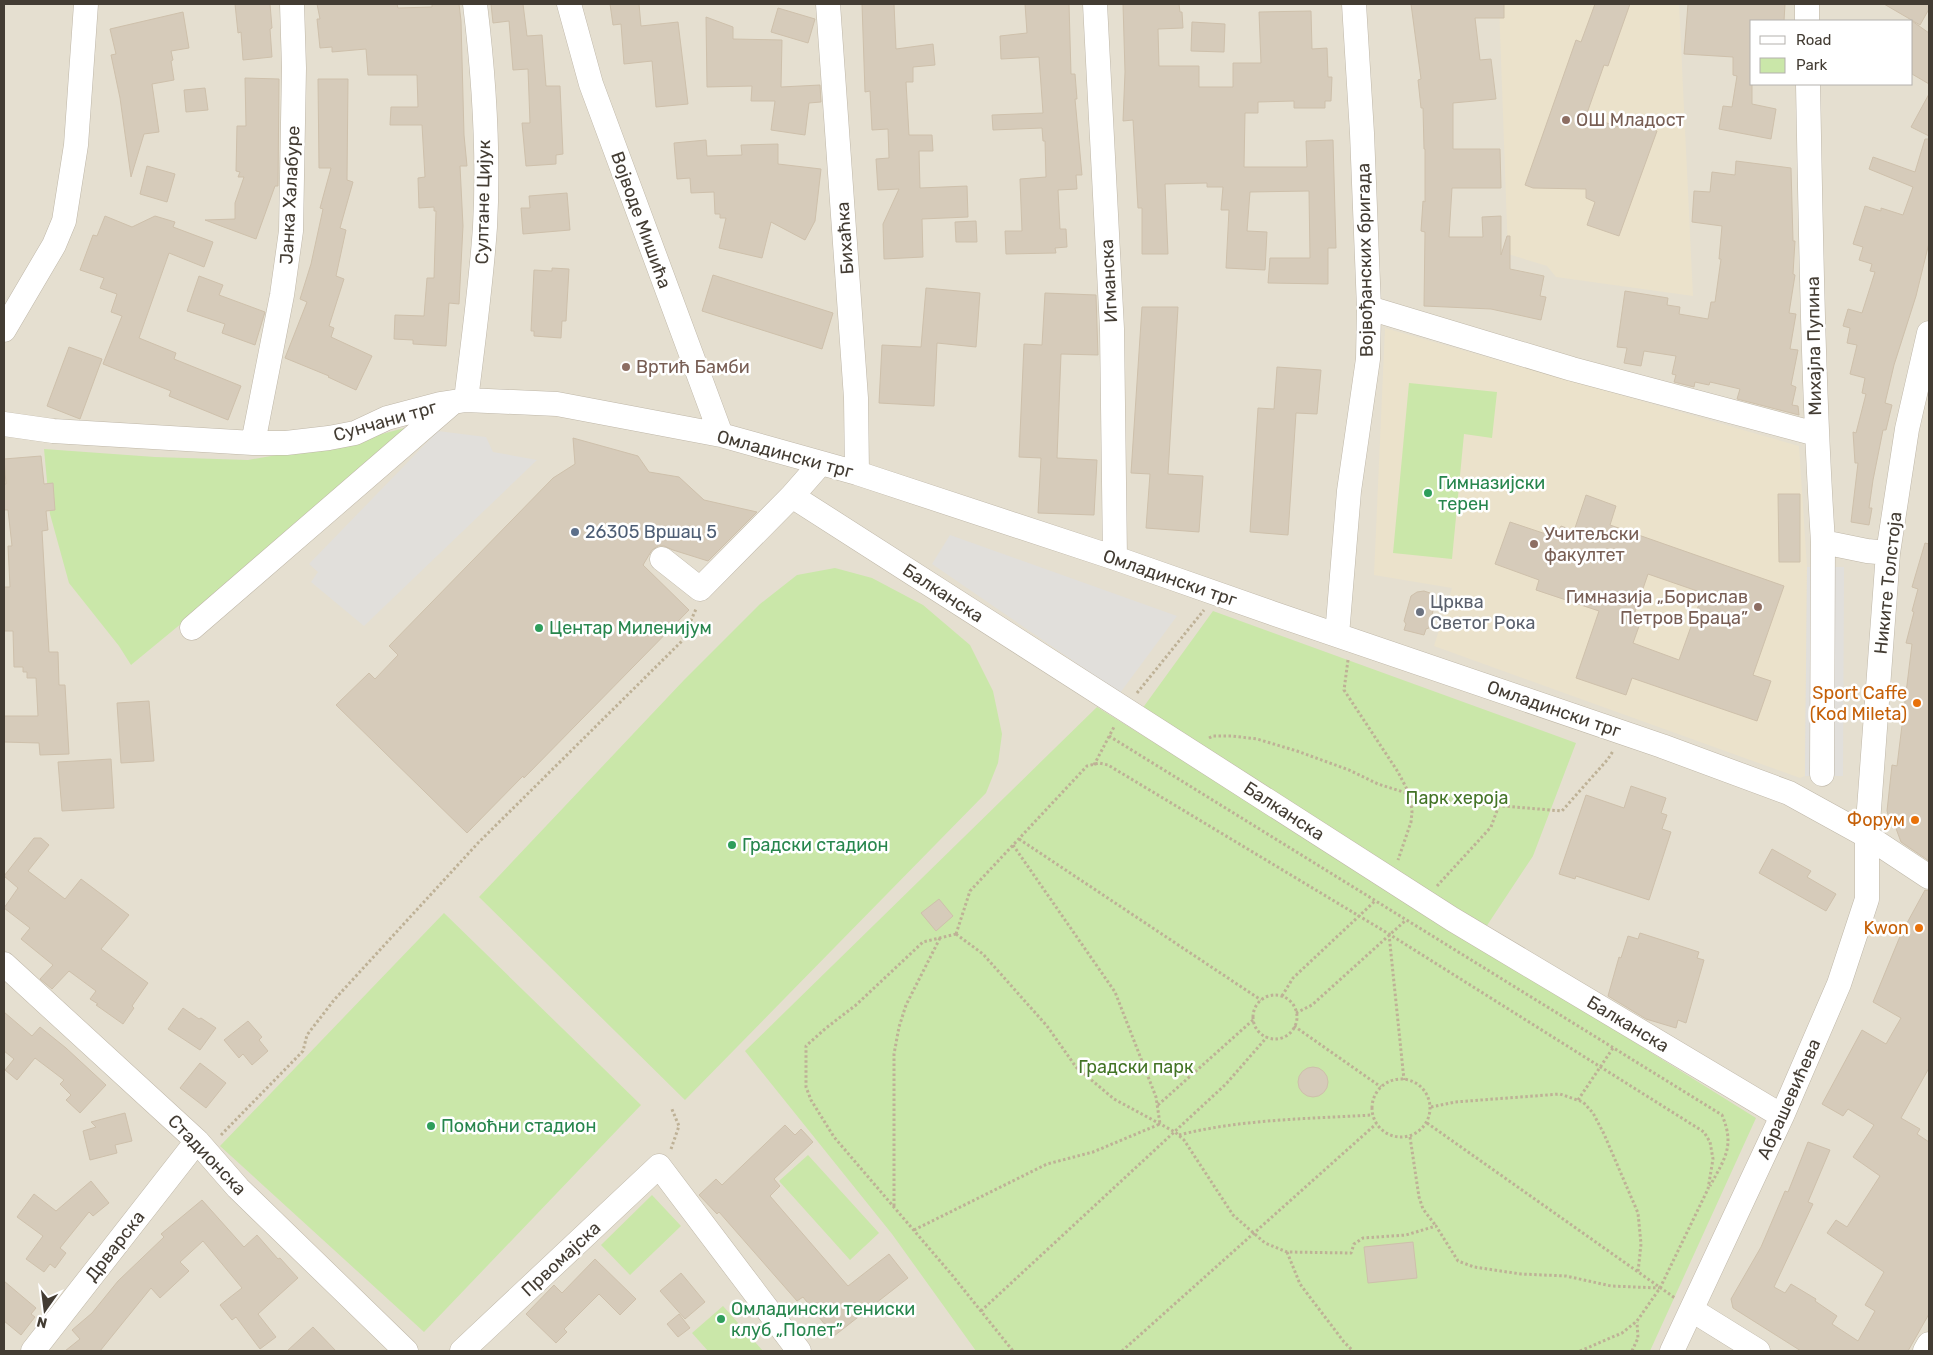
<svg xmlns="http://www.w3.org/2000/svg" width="1933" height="1355" viewBox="0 0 1933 1355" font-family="Rubik,sans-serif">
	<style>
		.residential { fill: #e5dfd0; fill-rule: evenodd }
		.education { fill: #ebe2cb }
		.park { fill: #cae7a9 }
		.parking { fill: #e1dfdb }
		.building { fill: #d6cbba; stroke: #cec0ab; fill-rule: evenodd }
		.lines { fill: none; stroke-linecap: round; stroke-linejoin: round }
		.minor-casing { stroke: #bfb7a8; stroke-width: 25 }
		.path { stroke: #beb196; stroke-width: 3; stroke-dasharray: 2.5 2.5; stroke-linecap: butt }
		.minor { stroke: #fff; stroke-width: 24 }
		.education-dot { fill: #8d6e63; stroke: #fff; stroke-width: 2 }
		.leisure-dot { fill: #2e9e5b; stroke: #fff; stroke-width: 2 }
		.service-dot { fill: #5c6f8a; stroke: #fff; stroke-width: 2 }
		.worship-dot { fill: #6b7280; stroke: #fff; stroke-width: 2 }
		.food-dot { fill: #e8710a; stroke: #fff; stroke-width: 2 }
		.labels { text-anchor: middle; stroke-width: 5; stroke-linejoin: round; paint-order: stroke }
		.education-label { font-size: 18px; fill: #785e54; stroke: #fff; text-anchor: start }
		.street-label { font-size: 18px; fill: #433c33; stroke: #fff }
		.leisure-label { font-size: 18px; fill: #27864d; stroke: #fff; text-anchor: start }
		.service-label { font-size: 18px; fill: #4e5e75; stroke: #fff; text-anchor: start }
		.worship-label { font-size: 18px; fill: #5b616d; stroke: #fff; text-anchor: start }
		.food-label { font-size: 18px; fill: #c56008; stroke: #fff; text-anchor: end }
		.park-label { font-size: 18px; fill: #437426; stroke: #fff }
	</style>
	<rect width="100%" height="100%" fill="#f1ede2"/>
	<!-- residential -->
	<path class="residential" d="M4 4H1929V1351H4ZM1752 21H1912V84H1752Z"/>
	<!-- education -->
	<path class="education" d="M1499 4H1679L1693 296 1556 277 1547 266 1508 254Z
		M1385 328 1799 446 1807 567 1805 776 1800 778 1434 646 1452 588 1374 575Z"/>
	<!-- park -->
	<path class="park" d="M1409 383 1497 392 1492 438 1464 434 1452 559 1393 553Z
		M408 427V437L131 665 119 646 69 583 50 514 44 449 155 457 248 460 356 441Z
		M835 568 872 578 923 605 970 645 993 691 1002 734 998 763 986 793 685 1100 479 897 684 680 760 604 797 575Z
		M1213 611 1576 743 1533 856 1486 927 1142 709Z
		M1097 707 1756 1118 1650 1351H976L892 1234 745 1051Z
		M444 913 641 1105 424 1332 220 1146Z
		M808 1155 879 1233 850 1260 779 1181Z
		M652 1195 681 1226 630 1275 601 1245Z
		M723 1306 763 1351H708L692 1333Z"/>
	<!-- parking -->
	<path class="parking" d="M438 431 486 437 493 452 537 460 364 626 311 582 318 572 309 564Z
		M950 535 1177 616 1120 693 932 564Z
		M1807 567H1844L1843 776H1805Z"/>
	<!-- building -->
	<path class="building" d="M235 4H270L272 28 270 29 272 57 243 60 241 32 238 33Z
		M317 4H397L398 8 432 7V4H459L461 21 464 135 467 166H460L463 226 459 304 449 303 446 346 413 344V340L394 339 395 315 424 316 427 278H434L436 211H434V207L419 208 418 178 425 177 422 125H390L391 107H418L417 75H368L366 49 332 52V47L320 48 317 19H320Z
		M491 4H523L527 36 542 35 546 86H560L563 154 556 155V164L526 166 522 123H530L528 69 513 70 509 21 493 23Z
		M610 4H639L641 26 678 22 688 104 656 107 652 61 624 64 621 24 613 25Z
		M862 4H894L896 49 933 44 935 65 913 67V82H906L909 135H932L933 151H919L920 188 967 186 968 217 922 219 923 257 884 259 883 224 899 189 878 190 876 159 889 158 888 129 872 130 870 91 865 92Z
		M1025 4H1069L1071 74H1075L1077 99H1075L1082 175H1076L1077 189 1058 190 1060 229H1066L1067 247 1055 248 1056 253 1006 254 1005 231H1022L1020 179 1046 177 1045 141H1043L1042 128 993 130 992 115 1043 113 1039 57 1001 59 1000 36 1027 33Z
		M1123 4H1179L1180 12H1182L1183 28 1158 29 1159 66H1199V87H1233V63H1261L1259 12 1311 11 1312 49 1327 48 1328 77H1332L1331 101H1325V108H1294V101L1258 102V113H1245L1244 167H1307L1306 141 1333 140 1336 248H1328V284L1268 283 1270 258H1310L1309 191 1250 192 1247 231 1267 232 1265 270 1226 268 1229 210H1221L1223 187H1207V183L1165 184 1168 254H1142V208H1138L1133 120 1123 121 1125 72Z
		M1411 4H1504V18H1475L1480 60 1491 59 1496 99 1453 103V149H1500L1501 188H1452L1449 237H1483L1482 217 1501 216V255L1507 236H1510V269L1544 276 1540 296 1546 297 1541 320 1491 309 1424 306 1425 232 1421 231 1423 201 1425 202V149H1424L1423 108H1421L1418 80 1421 79Z
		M1595 4H1630L1608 66 1604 65 1586 116 1622 128 1625 120 1657 131 1619 236 1587 225 1595 202 1586 198V189L1533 188 1525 185 1576 40 1581 42Z
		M1688 4H1785L1784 21H1752V104L1776 109 1771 139 1719 129 1723 106 1732 107 1737 76 1733 75V57L1684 54Z
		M1884 4H1929V9L1920 25Z
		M778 8 815 19 808 43 771 32Z
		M183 12 189 48 171 51 173 60 171 61 174 80 152 84 159 132 144 134 131 177 120 98 111 55 116 54 110 29Z
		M706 17 733 27V39L782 40 781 87 820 85 821 102 809 103 805 135 771 130 775 101H751L752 86 707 87Z
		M1912 21 1929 33V84L1912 74Z
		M1192 22 1225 24 1224 52 1191 51Z
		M245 78 279 79 278 186H275L256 239 205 220 235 219V203L244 177H238L240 172 236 171 237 126H246Z
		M318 79H348L347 180 353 182 340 228 346 230 336 276 344 279 329 326 334 328 331 337 372 356 356 390 328 377 329 376 285 358 307 302 300 299 311 264 323 209 320 208 331 168H319Z
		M205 88 208 110 186 112 184 90Z
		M1929 94V136L1911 127Z
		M1925 139H1929V243L1916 296 1894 365 1885 403 1892 405 1886 430H1883L1873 480 1869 508H1872L1869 525 1851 522 1858 463H1855L1853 432 1856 433 1866 394 1862 393 1865 378 1850 374 1857 345 1847 343 1850 328 1843 326 1848 309 1862 313 1875 272 1870 271 1872 264 1859 260 1863 247 1853 244 1865 206 1881 211V208L1903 215 1913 187 1869 169 1873 157 1915 172Z
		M706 140 707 156 742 155 741 145 778 144V164L821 169 815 221 805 240 771 222 762 258 719 248 726 218H720V214H715L714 192 691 193 690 178 677 179 674 143Z
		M1736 161 1791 168 1793 241H1795L1793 274 1795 275 1789 313 1796 314 1790 349 1798 350 1791 385 1796 387 1792 405 1798 406 1799 415 1737 399 1740 389 1710 382 1709 385 1695 382 1694 387 1674 382 1676 375 1672 374 1676 356 1644 351 1641 366 1624 363 1627 348 1617 347 1625 291 1668 298 1667 305 1680 307 1679 314 1708 319 1711 302H1715L1721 259H1719L1722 226 1692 222 1694 191 1710 192 1712 172 1735 175Z
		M147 166 175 174 167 202 140 194Z
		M567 193 570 230 523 234 521 208H530L529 196Z
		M105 216 132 227 155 216 175 222 173 227 213 242 204 267 169 253 139 338 176 353 174 359 241 386 228 420 169 396 171 391 103 364 122 316 111 312 117 294 100 288 104 278 80 270 93 235 97 236Z
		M976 221 977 242H956L955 222Z
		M552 268 569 269 566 321H562L561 338 534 336V331H531L534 270 552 271Z
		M713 275 833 313 822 349 702 311Z
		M199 276 223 285 219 295 265 312 255 345 222 333 225 324 187 311Z
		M926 288 980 293 976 347 937 343 934 406 879 403 882 345 921 347Z
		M1045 293 1096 295 1098 355 1061 354 1057 458 1097 460 1094 515 1038 513 1041 458 1019 457 1024 344 1042 345Z
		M1142 307H1178L1168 474 1203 476 1199 532 1146 528 1150 474 1131 473Z
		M69 347 102 359 80 419 47 406Z
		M1277 367 1321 370 1317 414 1296 413 1288 535 1250 532 1258 408 1274 409Z
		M573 438 638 456 649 472 679 477 704 500 757 512 708 561 673 550 664 546H658L652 550 643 565 689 610 524 778 523 776 467 833 336 705 369 673 375 679 398 655 389 646 553 478 575 464Z
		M41 456 44 484 53 483 55 510 46 511 48 530 42 531 49 652H58L59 685H65L69 754 40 755 39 743 4 742V716H38L36 678H27V672H23V667H14L13 631H4V587H10L8 546H12L8 510H4V484H6L4 459Z
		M1778 494H1800V562H1779Z
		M1586 495 1616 506 1610 525 1784 586 1753 675 1771 681 1757 721 1632 678 1626 695 1576 678 1599 611 1536 590 1539 580 1495 564 1510 522 1555 537 1561 526 1574 531ZM1648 574 1703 593 1679 660 1633 643 1643 615 1635 612Z
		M1925 543 1929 544V861L1901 842 1894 823 1891 824 1887 811 1892 765 1897 766 1912 644 1906 643 1914 612 1912 611 1918 589 1912 587Z
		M1424 591 1430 593 1435 602 1429 628 1426 629 1424 635 1404 630 1406 624 1404 621 1411 596 1417 592Z
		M149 701 154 761 121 763 117 703Z
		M111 759 114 808 62 811 58 762Z
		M1631 786 1666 798 1661 813 1667 815 1662 829 1671 832 1649 900 1576 876 1575 879 1559 874 1586 795 1624 808Z
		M34 838H41L49 845 28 871 65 899 81 879 129 915 101 949 148 983 132 1006 134 1008 123 1024 96 1005 98 1004 90 999 96 991 69 971 52 989 40 979 53 965 21 939 30 928 4 908 18 888 4 876Z
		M1772 849 1811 871 1807 877 1836 894 1826 911 1759 873Z
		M1925 890 1929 891V1068L1901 1118 1920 1129 1917 1134 1929 1142V1314L1908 1351H1801L1733 1308 1731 1299 1761 1247 1785 1191 1788 1192 1808 1142 1830 1150 1808 1202 1813 1204 1774 1287 1785 1293 1791 1284 1816 1299 1815 1301 1837 1316 1832 1324 1858 1341 1875 1311 1865 1305 1884 1272 1827 1233 1836 1220 1847 1227 1880 1176 1853 1157 1874 1125 1848 1109 1843 1116 1822 1104 1862 1030 1886 1044 1901 1018 1873 1002 1901 934Z
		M939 899 953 916 936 931 921 913Z
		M1640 933 1699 952 1697 958 1704 960 1686 1023 1678 1020 1676 1028 1646 1019 1608 996 1619 957 1621 958 1628 936 1638 939Z
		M183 1008 199 1019 201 1018 216 1028 200 1050 168 1029Z
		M4 1012 32 1036 40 1027 66 1048 106 1085 80 1113 66 1100 71 1095 60 1084 64 1080 35 1058 17 1080 5 1070 14 1059 4 1051Z
		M248 1021 262 1037 259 1040 268 1051 252 1065 243 1054 239 1058 224 1040Z
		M200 1063 226 1083 206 1108 180 1088Z
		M1298 1082a15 15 0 1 1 30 0a15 15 0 1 1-30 0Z
		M125 1113 132 1141 115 1145 117 1153 90 1160 83 1131 96 1127 91 1122Z
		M785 1125 795 1135 801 1129 813 1142 774 1179 780 1186 770 1196 848 1286 889 1254 908 1278 834 1336 803 1297 797 1301 719 1212 717 1214 699 1195 716 1179 722 1185Z
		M91 1181 109 1203 93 1216 89 1212 60 1248 66 1253 55 1268 50 1264 44 1272 26 1259 43 1236 17 1217 34 1194 56 1211Z
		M202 1200 244 1247 257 1235 278 1259 280 1258 298 1278 258 1314 276 1337 260 1349 236 1317 232 1320 220 1305 242 1288 203 1241 180 1262 189 1271 160 1298 151 1288 100 1351H65L80 1339 72 1330 92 1313 118 1281 164 1237 161 1234Z
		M1413 1242 1417 1278 1368 1283 1364 1247Z
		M595 1259 636 1299 620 1315 599 1294 564 1329 567 1332 556 1343 526 1314 554 1285 562 1293Z
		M681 1273 705 1302 685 1319 660 1291Z
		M4 1281 36 1308 31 1314 35 1317 21 1335 4 1321Z
		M679 1314 690 1328 678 1337 667 1324Z
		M313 1327 336 1351H287Z"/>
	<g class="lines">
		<!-- minor casing -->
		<g class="minor-casing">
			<path id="minor" d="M569 4 591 84 721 435
				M828 4 856 398 857 473
				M1095 4 1112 329 1115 558
				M1807 4V21
				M1808 84C1811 237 1813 389 1823 542L1867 551 1888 553
				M1369 308 1572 369 1816 434
				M4 330 54 245 64 221 76 145 86 4
				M466 400C473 343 481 285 485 227 489 153 484 77 475 4
				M4 424 53 431 253 443H286L329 438 355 433 387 418 440 404 466 400 557 404 721 435 857 473 1115 558 1272 613 1662 746 1789 793 1867 836 1929 877
				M253 443 282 295 291 231 294 68 292 4
				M792 496 1452 919 1782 1116
				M662 559 700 589 792 496 821 463
				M192 628 451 404
				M1337 635 1349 491 1368 359 1369 308 1362 133 1354 4
				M1822 774 1823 542
				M4 964 197 1141 238 1188 406 1351
				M1692 1310 1758 1351
				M33 1351 197 1141
				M462 1351 659 1166 799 1351
				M1672 1351 1782 1116 1839 984 1867 899V836L1888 553 1907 429 1929 333
				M1925 1351 1929 1344"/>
		</g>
		<!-- path -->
		<path class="path" d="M1348 660 1344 690 1398 772 1410 795 1412 812 1411 822 1398 860
			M1137 693 1204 610
			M1109 736 1722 1115C1735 1146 1725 1158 1710 1186
			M1209 738 1213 736H1232L1257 739 1297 751 1349 770 1378 784 1422 798 1444 801 1562 811 1608 759 1613 751
			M1094 765 1114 727
			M1019 839 1261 1000
			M1437 886 1491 827 1499 805
			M956 934 970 891 1087 766 1099 763 1108 765 1389 934 1704 1132 1710 1142 1713 1159 1708 1189 1660 1288 1637 1321 1622 1333 1580 1351
			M956 934 983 954 1047 1026 1076 1067 1114 1099 1175 1132 1184 1140 1233 1215 1265 1243 1287 1252 1351 1253 1354 1244 1363 1238 1406 1235 1436 1226 1458 1261 1474 1267 1521 1274 1566 1276 1611 1286 1659 1288
			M956 934 923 942 856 1005 826 1028 806 1046V1087L811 1100 834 1137 952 1275 1013 1351
			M1389 934 1404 1080
			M1253 1017a22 22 0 1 1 44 0a22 22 0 1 1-44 0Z
			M1282 996 1293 978 1375 901
			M1296 1013 1312 1005 1406 920
			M1294 1026 1381 1087
			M1372 1108a29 29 0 1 1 58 0a29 29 0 1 1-58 0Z
			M1578 1100 1613 1048
			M1158 1105 1253 1020
			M1431 1107 1455 1102 1560 1094 1583 1102 1593 1113 1604 1134 1638 1213 1641 1244 1638 1272
			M1427 1123 1675 1298
			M221 1135 303 1051 307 1035 334 1000 478 843 682 641 696 609
			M1179 1135C1242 1119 1307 1119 1372 1115
			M1410 1137 1419 1197 1423 1209 1436 1226
			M671 1149 679 1126 671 1107
			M894 1206V1054L899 1027 906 1005 940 938
			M914 1230 1047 1164 1093 1152 1160 1124 1156 1097 1115 992 1013 845
			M1287 1252 1300 1284 1344 1342 1353 1351
			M981 1311 1226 1084 1267 1037
			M1122 1351 1376 1124
			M1632 1351 1638 1338 1637 1322"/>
		<!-- minor -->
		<use href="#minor" class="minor"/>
	</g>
	<!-- markers -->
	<g class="education-dot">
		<circle cx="1566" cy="120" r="5"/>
		<circle cx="626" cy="367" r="5"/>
		<circle cx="1534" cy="544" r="5"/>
		<circle cx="1758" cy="607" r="5"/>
	</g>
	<g class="leisure-dot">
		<circle cx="1428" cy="493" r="5"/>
		<circle cx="539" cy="628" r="5"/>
		<circle cx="732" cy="845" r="5"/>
		<circle cx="431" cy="1126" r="5"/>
		<circle cx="721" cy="1319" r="5"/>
	</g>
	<circle class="service-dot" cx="575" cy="532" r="5"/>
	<circle class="worship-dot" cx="1420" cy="612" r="5"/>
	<g class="food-dot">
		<circle cx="1917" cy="703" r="5"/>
		<circle cx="1915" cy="820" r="5"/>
		<circle cx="1919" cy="928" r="5"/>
	</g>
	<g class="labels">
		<!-- education labels -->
		<g class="education-label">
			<text x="1576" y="126">ОШ Младост</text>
			<text x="636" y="373">Вртић Бамби</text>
			<text x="1544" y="540">Учитељски<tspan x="1544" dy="21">факултет</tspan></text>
			<text x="1748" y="603" text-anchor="end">Гимназија „Борислав<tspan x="1748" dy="21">Петров Браца”</tspan></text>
		</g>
		<!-- street labels -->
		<g class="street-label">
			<text transform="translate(290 195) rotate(-87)" y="6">Јанка Халабуре</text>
			<text transform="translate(483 202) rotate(-89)" y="6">Султане Цијук</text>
			<text transform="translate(641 220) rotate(70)" y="6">Војводе Мишића</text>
			<text transform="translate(845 238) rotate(-94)" y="6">Бихаћка</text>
			<text transform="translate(1365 260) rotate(-91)" y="6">Војвођанских бригада</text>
			<text transform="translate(1109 281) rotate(-93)" y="6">Игманска</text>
			<text transform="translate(1814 346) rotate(-91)" y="6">Михајла Пупина</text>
			<text transform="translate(385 421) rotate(-16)" y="6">Сунчани трг</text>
			<text transform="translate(785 454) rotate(15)" y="6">Омладински трг</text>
			<text transform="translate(1170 578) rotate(19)" y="6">Омладински трг</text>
			<text transform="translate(1888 583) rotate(-84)" y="6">Никите Толстоја</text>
			<text transform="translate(943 593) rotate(33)" y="6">Балканска</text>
			<text transform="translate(1554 709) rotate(19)" y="6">Омладински трг</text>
			<text transform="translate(1284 811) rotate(33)" y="6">Балканска</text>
			<text transform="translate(1628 1024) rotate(31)" y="6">Балканска</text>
			<text transform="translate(1789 1099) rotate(-66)" y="6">Абрашевићева</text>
			<text transform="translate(207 1155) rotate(46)" y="6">Стадионска</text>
			<text transform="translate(115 1246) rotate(-52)" y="6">Дрварска</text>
			<text transform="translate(561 1259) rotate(-43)" y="6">Првомајска</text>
		</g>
		<!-- leisure labels -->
		<g class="leisure-label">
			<text x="1438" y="489">Гимназијски<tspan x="1438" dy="21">терен</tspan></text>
			<text x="549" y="634">Центар Миленијум</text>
			<text x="742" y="851">Градски стадион</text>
			<text x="441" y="1132">Помоћни стадион</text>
			<text x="731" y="1315">Омладински тениски<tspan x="731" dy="21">клуб „Полет”</tspan></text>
		</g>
		<!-- service labels -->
		<g class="service-label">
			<text x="585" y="538">26305 Вршац 5</text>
		</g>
		<!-- worship labels -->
		<g class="worship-label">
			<text x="1430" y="608">Црква<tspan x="1430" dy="21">Светог Рока</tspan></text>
		</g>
		<!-- food labels -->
		<g class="food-label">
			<text x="1907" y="699">Sport Caffe<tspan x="1907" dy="21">(Kod Mileta)</tspan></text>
			<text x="1905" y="826">Форум</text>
			<text x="1909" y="934">Kwon</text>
		</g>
		<!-- park labels -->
		<g class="park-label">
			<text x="1457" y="804">Парк хероја</text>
			<text x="1136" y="1073">Градски парк</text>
		</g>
	</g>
	<!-- border -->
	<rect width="1933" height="1355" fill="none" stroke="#433c33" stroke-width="10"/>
	<!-- legend -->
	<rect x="1750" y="20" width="162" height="65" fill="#ffffff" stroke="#b4b1ad"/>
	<rect x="1760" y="36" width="25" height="8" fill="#ffffff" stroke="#b4b1ad"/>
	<text x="1796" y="45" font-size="15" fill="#433c33">Road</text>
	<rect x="1760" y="58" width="25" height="15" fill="#cae7a9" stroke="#b4b1ad"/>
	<text x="1796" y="70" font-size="15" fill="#433c33">Park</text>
	<!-- north arrow -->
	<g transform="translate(45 1310) rotate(194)" stroke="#ffffff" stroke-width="4" paint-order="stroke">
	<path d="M0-4L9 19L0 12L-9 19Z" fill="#433c33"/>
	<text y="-8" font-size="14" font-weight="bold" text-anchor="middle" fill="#433c33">N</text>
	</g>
</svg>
